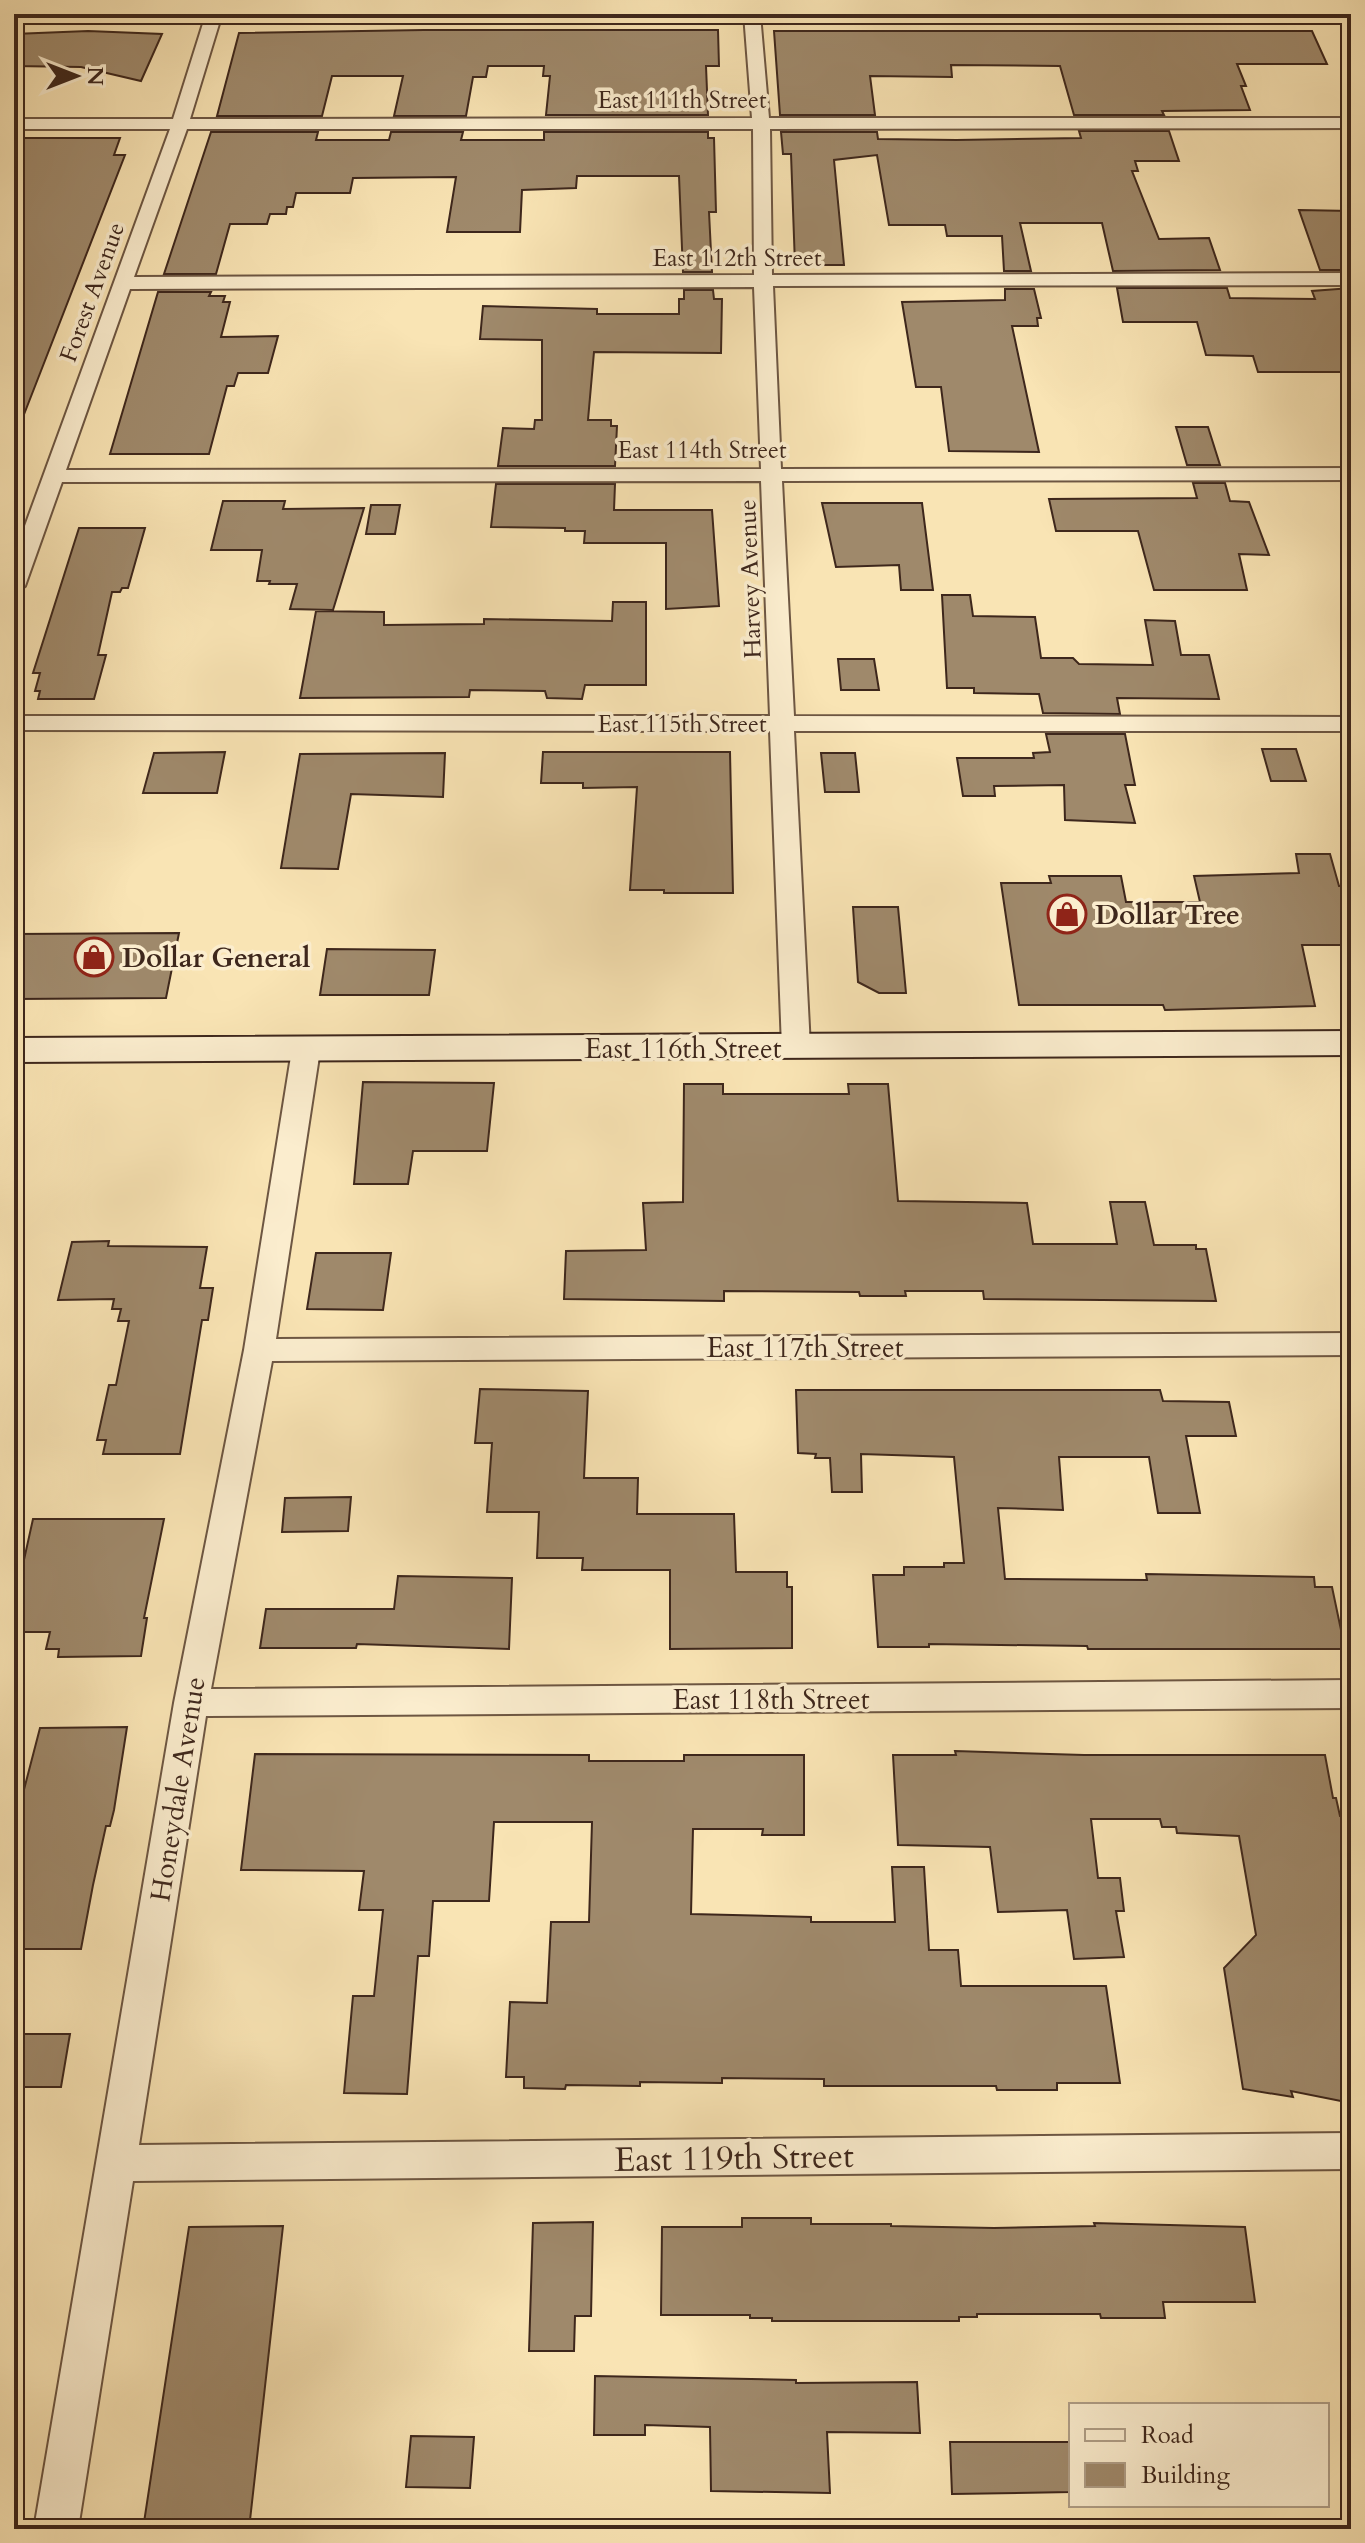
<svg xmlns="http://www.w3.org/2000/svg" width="1365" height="2543" viewBox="0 0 1365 2543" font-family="Cardo,serif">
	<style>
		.building { fill: #9f896b; stroke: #3e271c; stroke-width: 2 }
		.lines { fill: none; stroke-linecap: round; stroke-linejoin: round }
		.street-casing { stroke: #6d5642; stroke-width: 4 }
		.secondary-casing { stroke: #3e271c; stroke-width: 4 }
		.street { fill: #fbedce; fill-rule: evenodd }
		.secondary { fill: #fbedce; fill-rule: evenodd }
		.labels { text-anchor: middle; stroke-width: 7; stroke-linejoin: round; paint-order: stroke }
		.far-street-label { font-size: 24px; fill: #3e271c; stroke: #fbedce }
		.poi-label { font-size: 28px; font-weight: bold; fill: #3e271c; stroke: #fbedce; text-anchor: start }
		.street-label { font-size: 28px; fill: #3e271c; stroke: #fbedce }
		.near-street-label { font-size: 34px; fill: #3e271c; stroke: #fbedce }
	</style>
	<rect width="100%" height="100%" fill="#f9e4b4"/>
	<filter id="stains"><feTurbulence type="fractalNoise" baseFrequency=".0025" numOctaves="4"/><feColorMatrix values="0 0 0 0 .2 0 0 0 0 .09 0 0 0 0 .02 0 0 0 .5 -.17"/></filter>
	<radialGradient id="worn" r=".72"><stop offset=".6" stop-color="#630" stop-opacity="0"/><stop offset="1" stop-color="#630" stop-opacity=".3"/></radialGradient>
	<!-- building -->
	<path class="building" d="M424 30H718L719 66H706L708 115H546L550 76H543L544 66H488L486 77H473L466 116H394L403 76H332L322 116H217L239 33Z
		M88 31 162 34 141 81 81 67 14 66V34Z
		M774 31H1312L1327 64H1237L1246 86H1241L1250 110 1162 111 1164 115H1074L1060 66 951 65 952 77 870 76 875 115H780Z
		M1079 131H1169L1179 161H1135L1138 171H1132L1159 239 1209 238 1220 270 1113 271 1102 223H1020L1031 271H1004L1002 236H947L945 225H889L877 155 834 160 844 265H795L791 154H783L781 132H877L878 139 956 140 1081 138Z
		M211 132H318L316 140H389L391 132H463L461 140H544V132H708V138H714L716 212H709L712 272H683L679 176H577L576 188 522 190 520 232H447L456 177 353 178 350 193H296L293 207H287L286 214H270L267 224H230L216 274H164Z
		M14 138H120L114 155H125L16 435 14 288 22 267H14Z
		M1299 210 1351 211V270H1320Z
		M1117 288H1227L1230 298 1315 299 1312 291 1351 288V372H1258L1253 356 1206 355 1197 322H1123Z
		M1005 289H1034L1041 318H1037L1038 326H1012L1039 452 949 451 941 387H916L902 302 1005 300Z
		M684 290H713L714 299H722L721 353 594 352 588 420H611V426H617L615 466H498L503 428 534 429 535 420H542V340L480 339 483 306 597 309V314H679V299H684Z
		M158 292H211L209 296H225L223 302H230L221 337 278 336 268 373H238L234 386H227L209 454H110Z
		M1176 427H1208L1220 465H1187Z
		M1193 483H1225L1230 501 1249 502 1269 555 1239 554 1247 590H1154L1138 531H1056L1049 499 1197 498Z
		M496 484H615L614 510H712L719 606 666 609V543H584L585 531H565V528L491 527Z
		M223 501H285L283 509 364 508 333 610 290 609 297 584H269L270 581H257L262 550H211Z
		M822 503H922L933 590H901L899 565 836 567Z
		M371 505H400L395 534H366Z
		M79 528H145L128 588H122L120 592H112L98 655H106L94 699H38L40 691H35L40 673H33Z
		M942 595H970L973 616 1035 617 1041 658H1073L1079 664 1153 665 1145 620 1175 621 1181 655H1209L1219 699 1117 698 1120 714 1043 713 1039 694 974 693V688H947Z
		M613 602H646V685H585L582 699 547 698 545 691 470 690 469 697 300 698 316 611 384 612V625L484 624V619L612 621Z
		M838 659H874L879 690H841Z
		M1046 734H1125L1135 785H1125L1135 823 1065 820 1064 785 994 786 995 796H963L957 758H1034L1033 753 1050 752Z
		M1262 749H1296L1306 781H1271Z
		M225 752 217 793H143L154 753Z
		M543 752H730L733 893H664V890H630L637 787 583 788V783H541Z
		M445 753 443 797 351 794 338 869 281 868 300 754Z
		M821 753H855L859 792H825Z
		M1296 854H1330L1339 886H1351V945H1302L1315 1006 1165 1010 1163 1005H1019L1001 883H1051L1049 876H1121L1126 902H1200L1194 876 1299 873Z
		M853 907H898L906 993H879L858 982Z
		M179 933 166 998 14 999V934Z
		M327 949 435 950 429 995H320Z
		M363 1082 494 1083 487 1151H413L408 1184H354Z
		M684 1084H723V1094H849L848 1084H888L898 1201 1027 1203 1033 1244H1117L1110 1202H1145L1154 1245H1196V1249H1206L1216 1301 984 1299 983 1291H905L906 1296H860L859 1292 724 1291V1301L564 1299 566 1251 646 1250 643 1203 683 1202Z
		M109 1241 108 1246 207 1247 200 1288H213L208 1320H202L180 1454H103L106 1440H97L109 1385H116L129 1321H118L121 1309H112L114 1299 58 1300 72 1242Z
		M316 1253H391L383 1310 307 1309Z
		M480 1389 588 1391 584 1478H638L637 1514H734L736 1572H787V1587H792V1648L670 1649V1570H582L583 1558H537L539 1512H487L492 1443H475Z
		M796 1390H1160L1163 1401 1229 1402 1236 1436H1186L1200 1513H1158L1149 1457H1059L1063 1510 998 1508 1005 1579 1147 1580 1146 1574 1314 1577 1315 1587H1332L1345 1649H1088L1087 1646 929 1644V1647H878L873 1575H904V1567H944V1563H964L954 1457 861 1454 862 1492H832L830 1458H815L816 1454 798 1453Z
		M351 1497 348 1531 282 1532 285 1498Z
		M33 1519H164L144 1618H147L141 1656 58 1657 59 1649H46L50 1632H14V1605Z
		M398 1576 512 1578 509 1649 357 1644 356 1648H260L266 1609H394Z
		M127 1727 114 1810 110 1826H106L93 1885 81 1949H14V1828L40 1728Z
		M955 1751 1084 1755H1325L1333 1798H1336L1340 1816H1346L1351 1838V2103L1291 2091 1293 2097 1243 2089 1224 1968 1256 1935 1239 1836 1177 1833 1176 1827H1162L1160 1819H1091L1098 1878H1120L1124 1911H1116L1124 1957 1074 1959 1067 1910 998 1912 990 1847 898 1845 893 1755H956Z
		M255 1754 589 1755V1761H684V1755H804V1835H762L763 1829H693L691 1914 811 1917V1922H895L892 1867H924L929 1950H958L961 1986H1106L1120 2083H1057V2090H997L996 2086H824V2079L722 2078V2083L640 2082V2086L566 2085 565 2089 524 2088V2077H506L510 2002 547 2003 551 1922H589L592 1822H494L489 1901H433L429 1956H418L407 2094 344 2093 353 1996H374L383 1910H359L364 1871 241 1870Z
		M14 2034H70L61 2087H14Z
		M742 2218H811V2224H891V2226L994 2228 1095 2226 1094 2223 1245 2227 1255 2302H1163L1165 2318H1101L1100 2314H977V2317H959V2321H772V2318H750V2315H661L662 2227H742Z
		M593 2222 591 2316H575L574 2351H529L533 2223Z
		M283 2226 249 2529H143L189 2227Z
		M595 2376 796 2380V2383L917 2382 920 2433 827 2432 830 2493 711 2491 710 2427 645 2425V2435H594Z
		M411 2436 474 2437 470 2488 406 2487Z
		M950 2442H1071V2492L952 2494Z"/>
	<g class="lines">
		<!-- street casing -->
		<g class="street-casing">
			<path id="street" d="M206 14H222L190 119 752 118 744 14H760L769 118H1351V128L770 129 772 275 1351 273V285L773 286 781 469 1351 468V480L782 481 794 716 1351 717V731H794L810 1047 806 1053 796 1055 786 1053 782 1047 770 731 14 730V716H770L761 481 62 482 25 586 14 593V556L170 129H14V119H173ZM187 129H753L754 275 134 277ZM754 287 761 469 66 470 130 289Z
				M306 1042 316 1044 320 1050 276 1339 1351 1333V1355L272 1361 211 1689 1351 1680V1708L206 1716 139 2145 1351 2133V2169L133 2181 78 2529H34L174 1703 244 1350 292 1050 296 1044Z"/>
		</g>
		<!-- secondary casing -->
		<g class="secondary-casing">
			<path id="secondary" d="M1351 1031V1055L14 1062V1038Z"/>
		</g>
		<!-- street -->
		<use href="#street" class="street"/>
		<!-- secondary -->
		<use href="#secondary" class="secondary"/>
	</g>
	<!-- icons -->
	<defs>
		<g id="shop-ring" transform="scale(2)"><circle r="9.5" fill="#fbedce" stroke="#8f2418" stroke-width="1.5"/><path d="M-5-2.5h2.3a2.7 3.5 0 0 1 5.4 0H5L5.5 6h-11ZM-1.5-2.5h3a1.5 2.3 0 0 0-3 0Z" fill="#8f2418"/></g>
	</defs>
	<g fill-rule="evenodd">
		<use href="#shop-ring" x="1067" y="914"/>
		<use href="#shop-ring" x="94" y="957"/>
	</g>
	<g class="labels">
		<!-- far-street labels -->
		<g class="far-street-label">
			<text x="682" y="108">East 111th Street</text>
			<text x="737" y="266">East 112th Street</text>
			<text transform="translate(92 292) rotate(-70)" y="8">Forest Avenue</text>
			<text x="702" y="458">East 114th Street</text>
			<text transform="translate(750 579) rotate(-92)" y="8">Harvey Avenue</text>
			<text x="682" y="732">East 115th Street</text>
		</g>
		<!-- poi labels -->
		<g class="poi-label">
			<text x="1095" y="924">Dollar Tree</text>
			<text x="122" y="967">Dollar General</text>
		</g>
		<!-- street labels -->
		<g class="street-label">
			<text x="683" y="1058">East 116th Street</text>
			<text x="805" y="1357">East 117th Street</text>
			<text x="771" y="1709">East 118th Street</text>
			<text transform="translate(177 1789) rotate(-81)" y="10">Honeydale Avenue</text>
		</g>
		<!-- near-street labels -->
		<g class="near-street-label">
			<text transform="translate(734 2157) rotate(-1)" y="12">East 119th Street</text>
		</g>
	</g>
	<!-- margin -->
	<rect width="1365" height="2543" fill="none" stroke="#f9e4b4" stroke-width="48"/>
	<rect x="16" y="16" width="1333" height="2511" fill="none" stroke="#3e271c" stroke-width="4"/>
	<rect x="24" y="24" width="1317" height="2495" fill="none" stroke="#3e271c" stroke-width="2"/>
	<!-- legend -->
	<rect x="1069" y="2403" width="260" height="104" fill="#fbedce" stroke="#af9e87" stroke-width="2"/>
	<rect x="1085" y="2429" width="40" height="12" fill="#fbedce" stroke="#af9e87" stroke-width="2"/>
	<text x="1141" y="2443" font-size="24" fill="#3e271c">Road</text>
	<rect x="1085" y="2463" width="40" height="24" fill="#9f896b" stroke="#af9e87" stroke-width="2"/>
	<text x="1141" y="2483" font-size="24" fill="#3e271c">Building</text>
	<!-- north arrow -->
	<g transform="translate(76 76) rotate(90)" stroke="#fbedce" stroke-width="6" paint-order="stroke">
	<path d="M0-6L14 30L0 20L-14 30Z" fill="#3e271c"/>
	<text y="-12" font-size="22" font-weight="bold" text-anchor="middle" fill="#3e271c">N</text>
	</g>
	<rect width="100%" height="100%" filter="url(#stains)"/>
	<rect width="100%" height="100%" fill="url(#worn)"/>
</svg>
